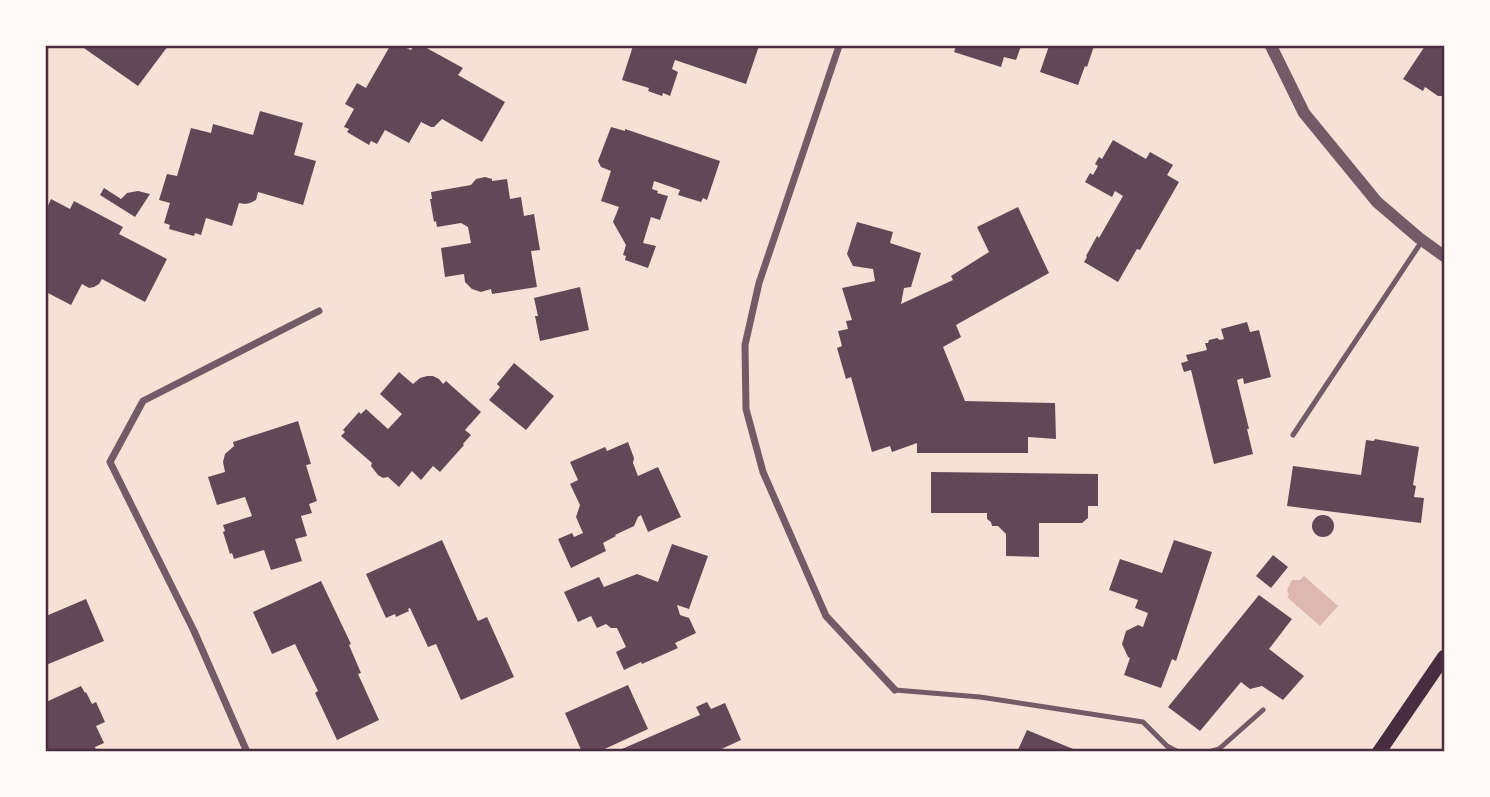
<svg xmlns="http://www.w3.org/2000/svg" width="1490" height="797" viewBox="0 0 1490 797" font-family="'Alegreya Sans',sans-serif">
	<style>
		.water { fill: #dcb8b0 }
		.building { fill: #644757 }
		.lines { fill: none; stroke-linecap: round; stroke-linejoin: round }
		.service { stroke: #755966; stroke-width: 5 }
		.minor { stroke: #755966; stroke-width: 7 }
		.tertiary { stroke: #755966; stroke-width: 12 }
		.secondary { stroke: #4a2c40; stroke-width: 14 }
		.neatline { fill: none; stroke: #4a2c40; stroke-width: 2.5 }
	</style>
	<rect width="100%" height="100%" fill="#f7e1d7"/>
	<!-- water -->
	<path class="water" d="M1304 576 1338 606 1320 626 1287 597 1289 595 1287 590 1292 580H1300Z"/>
	<!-- building -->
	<path class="building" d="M81 46H168L138 86Z
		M390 46H402L411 50 414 46H423L463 68 458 75 505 102 482 142 442 119 434 127H431L421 122 409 143 385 130 377 144 371 141 369 145 347 132 349 129 344 127 354 109 345 104 357 83 366 88Z
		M633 46H759L746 84 675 60 672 69 678 72 670 96 663 93 662 96 648 91 649 88 622 80Z
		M956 46H1021L1016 60 1004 57 1001 67 954 52Z
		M1049 46H1094L1087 67 1085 66 1078 85 1040 72Z
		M1425 46H1444V96H1438L1425 87 1423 91 1403 79Z
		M260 111 303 123 294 155 316 161 303 205 258 192 256 200 250 203 245 204 239 203 232 226 206 218 201 235 195 233 194 236 169 229 170 225 164 223 170 203 159 200 167 174 177 176 191 128 211 133 213 124 253 135Z
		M611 127 625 131V129L720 161 707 200 703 198 701 202 678 195 680 190 654 181 652 189 658 191 657 193 668 196 660 220 651 217 643 243 656 246 648 268 625 260 626 256 623 255 626 245 613 222 619 207 601 201 611 171 601 167 598 161Z
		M1113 140 1146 159 1150 152 1173 165 1167 175 1179 182 1140 250 1137 249 1118 282 1084 262 1087 257 1086 256 1097 236 1099 238 1123 196 1115 191 1112 197 1085 182 1090 173 1093 175 1098 166 1095 164 1099 157 1102 159Z
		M485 177 492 179V181L507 179 510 199 521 197 524 216 534 214 540 250 531 251 537 287 492 294 491 289 481 292 472 289 465 282 464 274 445 277 441 248 471 243 468 227 461 223 437 227 436 221 434 222 430 199H432L431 192 471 185 476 179Z
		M104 188 121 199 127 193 138 191 150 194 135 217 100 195Z
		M51 199 70 209 74 201 123 227 119 234 167 259 145 302 102 279 99 284 94 287 89 288 82 284 71 305 46 292V210Z
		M1018 207 1049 273 956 325 961 337 943 347 965 401 1055 403 1056 439 1028 437V453H917V443L892 452 890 446 872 452 851 377 846 379 837 348 842 346 838 331 848 329 846 321 852 320 842 288 875 281 873 269 853 266 847 254 857 222 893 232 890 243 921 253 911 287 904 288 901 304 953 280 951 276 989 252 977 227Z
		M580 287 589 330 540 341 535 316H538L534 298Z
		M1247 322 1250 332 1259 330 1271 377 1244 384 1243 378 1237 380 1249 429H1247L1253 454 1214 464 1191 370 1184 372 1181 363 1188 361 1186 355 1207 350 1205 343H1208L1209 340 1217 338 1220 340 1224 339 1221 329Z
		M514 363 554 396 526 430 489 400 500 387 497 384Z
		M399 372 413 384 420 378 427 376H433L439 379 443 384 446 381 481 412 465 430 471 435 463 444 464 445 440 472 433 466 421 480 412 471 399 487 388 477 383 478 378 475 371 466 372 463 341 436 345 432 343 430 359 412 361 414 366 409 388 429 402 414 380 394Z
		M298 421 311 464 306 465 317 501 309 504 312 513 301 516 307 536 295 539 302 561 271 570 264 550 234 559 232 553 230 554 223 532 225 531 223 525 252 516 245 497 217 505 208 477 225 472 223 462 225 454 234 446 233 442Z
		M1375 439 1419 447 1413 485 1416 486 1414 497 1424 498 1421 523 1287 506 1293 466 1361 475 1366 440 1374 441Z
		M628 442 634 458 633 463 638 476 658 467 681 517 648 532 641 515 638 517 634 526 615 535 616 536 603 543 606 551 571 568 558 539 572 533 574 537 583 533 576 517 580 505 570 484 578 480 570 462 605 447 607 451Z
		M931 472 1098 474V506H1088V518L1082 523H1039V557L1006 556V534L998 526H992L991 522 987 519V513H931Z
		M1312 526a11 11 0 1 1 22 0a11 11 0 1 1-22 0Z
		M442 540 478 621 487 617 514 677 461 700 436 644 428 647 410 608 408 609 409 611 396 617 395 614 386 618 366 574Z
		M1174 540 1212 552 1176 661 1172 659 1161 688 1124 675 1130 658 1128 657 1122 644 1126 631 1138 625 1143 627 1148 613 1135 608 1138 600 1109 590 1120 559 1162 573Z
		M672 544 708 556 689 609 677 605 680 615 689 618 696 633 675 643 678 648 642 664 641 662 624 670 616 652 626 647 617 628H611L606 624 597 628 591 616 578 622 564 592 599 577 604 587 637 574 658 582Z
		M1273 555 1288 567 1271 588 1256 576Z
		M321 581 351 644 349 645 361 673 358 674 379 720 337 740 315 693 318 691 295 644 272 654 253 612Z
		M1259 595 1292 619 1269 649 1304 676 1283 700 1262 686 1250 689 1241 682 1200 731 1168 707Z
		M86 599 104 641 46 665V616Z
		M628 685 648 729 598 752H582L565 713Z
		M81 686 85 693 86 692 92 704 96 702 105 722 96 726 104 743 95 747 97 752H46V702Z
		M707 702 711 709 725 703 741 740 715 752H615L700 715 696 707Z
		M1027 730 1078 751V752H1017Z"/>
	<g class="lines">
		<!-- service -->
		<path class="service" d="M1293 435 1422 241
			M895 690 980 697 1143 722 1167 746 1178 752
			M1209 752 1219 749 1263 710"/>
		<!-- minor -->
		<path class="minor" d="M839 46 759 283 745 345 746 409 763 472 826 616 895 690
			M247 752 194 631 110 462 143 401 319 311"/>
		<!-- tertiary -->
		<path class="tertiary" d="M1271 46 1304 113 1377 202 1419 238 1444 256"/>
		<!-- secondary -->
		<path class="secondary" d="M1379 752 1444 657"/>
	</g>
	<!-- border -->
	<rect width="1490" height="797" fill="none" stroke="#fffaf5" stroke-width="94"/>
	<rect x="47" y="47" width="1396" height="703" class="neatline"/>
</svg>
